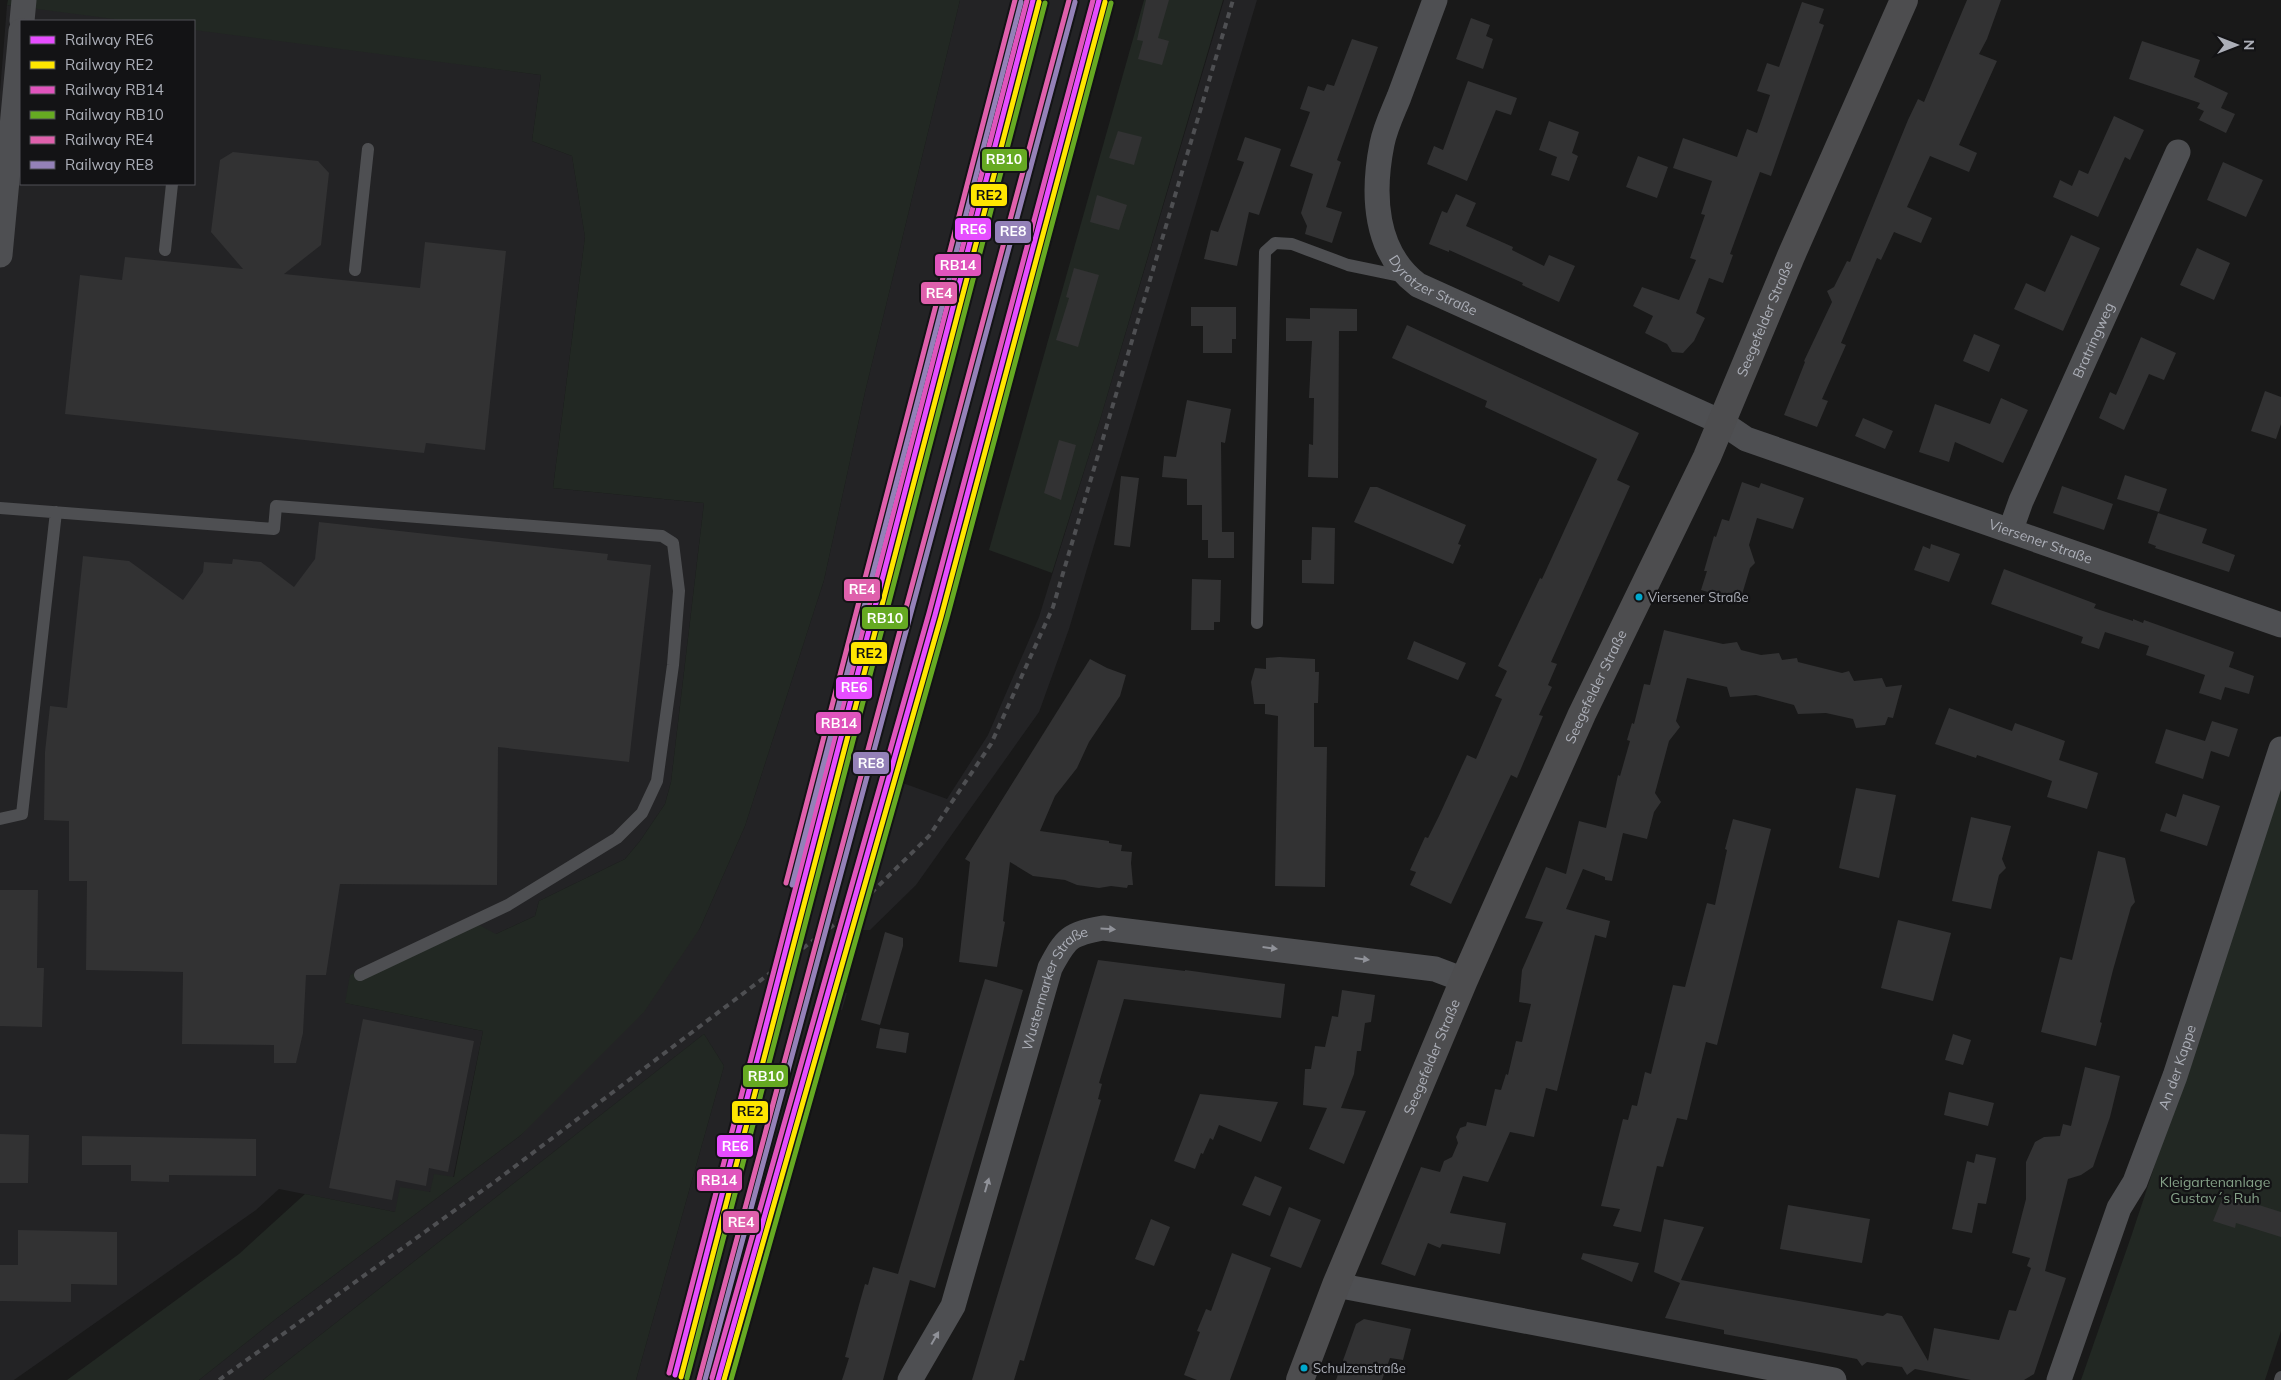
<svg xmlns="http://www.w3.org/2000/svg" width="2281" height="1380" viewBox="0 0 2281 1380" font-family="Mulish,sans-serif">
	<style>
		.built { fill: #232325 }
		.green { fill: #222823 }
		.building { fill: #323233 }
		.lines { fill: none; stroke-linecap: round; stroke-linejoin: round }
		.lane { stroke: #4e4f52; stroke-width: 12 }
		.street { stroke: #4e4f52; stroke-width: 25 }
		.secondary { stroke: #4d4d4f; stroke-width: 28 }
		.rail { stroke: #4e4f52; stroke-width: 4; stroke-dasharray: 6 5; stroke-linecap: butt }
		.rail-1-casing { stroke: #131315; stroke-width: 9 }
		.rail-2-casing { stroke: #131315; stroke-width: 9 }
		.rail-3-casing { stroke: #131315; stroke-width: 9 }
		.rail-4-casing { stroke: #131315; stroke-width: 9 }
		.rail-5-casing { stroke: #131315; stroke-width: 9 }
		.rail-6-casing { stroke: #131315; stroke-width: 9 }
		.rail-1 { stroke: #e64dff; stroke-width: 5 }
		.rail-2 { stroke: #ffe600; stroke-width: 5 }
		.rail-3 { stroke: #e054bd; stroke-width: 5 }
		.rail-4 { stroke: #6a2; stroke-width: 5 }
		.rail-5 { stroke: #df60ac; stroke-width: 5 }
		.rail-6 { stroke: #9481b8; stroke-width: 5 }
		.oneway { fill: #909299 }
		.bus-dot { fill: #00a9ce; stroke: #131315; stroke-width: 2 }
		.labels { text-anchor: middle; stroke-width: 4.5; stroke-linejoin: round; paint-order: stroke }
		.bus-label { font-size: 13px; fill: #acafb8; stroke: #131315; text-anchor: start }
		.street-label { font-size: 14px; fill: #acafb8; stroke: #131315 }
		.park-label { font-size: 14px; fill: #85a188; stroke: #131315 }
		.line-badge { stroke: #131315; stroke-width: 2 }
		.badge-label { font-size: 14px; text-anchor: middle; font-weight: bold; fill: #fff }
		.pale-badge-label { font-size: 14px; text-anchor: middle; font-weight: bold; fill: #111 }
	</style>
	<rect width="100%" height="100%" fill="#191919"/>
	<!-- built -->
	<path class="built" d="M960 0H1110L950 598 956 600 951 618 945 616 900 782 947 799 988 735 1039 617 1100 420 1224 0H1257L1069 629 1039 712 916 885 870 930H860L843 992 847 993 842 1010 838 1009 735 1380H636L724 1066 704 1034 263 1380H199L277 1318 521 1135 700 928 745 826 824 580 865 392Z
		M7 5 146 21H21V184H194V27L541 75 532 141 572 156 585 237 553 488 704 503 671 782 665 804 640 841 625 859 539 901 535 916 346 1003 483 1031 453 1178 395 1212 279 1189 256 1210 14 1380H0V92Z"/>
	<!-- green -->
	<path class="green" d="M8 0H960L865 392 824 580 745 826 700 928 644 1012 521 1135 277 1318 199 1380H67L239 1254 305 1194 395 1212 400 1187 430 1192 434 1174 454 1177 483 1031 345 1003 350 975 479 925 496 934 535 916 539 901 625 859 640 841 665 804 671 782 704 503 553 488 585 237 572 156 532 141 541 75 194 30V21H129L7 5Z
		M1144 0H1223L1100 420 1052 573 989 550Z
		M2281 783V1331L2265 1380H2081L2132 1234Z
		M704 1034 724 1066 636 1380H263Z"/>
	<!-- building -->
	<path class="building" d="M1146 0H1169L1158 38 1169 41 1162 65 1138 59 1143 41 1137 40Z
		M1967 0H2001L1987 39 1979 54 1997 61 1959 145 1977 153 1969 172 1930 156 1907 207 1932 218 1921 243 1894 232 1881 260 1877 258 1841 343 1846 345 1822 399 1828 401 1817 427 1784 415 1805 362 1804 361 1832 302 1827 291 1834 287 1847 261 1850 262 1908 120 1918 99 1924 102Z
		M1802 2 1824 9 1819 23 1824 25 1771 176 1760 172 1730 254 1733 255 1723 283 1709 278 1696 313 1705 318 1694 341 1683 353 1672 352 1667 344 1645 333 1653 316 1633 306 1642 287 1679 300 1696 260 1690 258 1705 215 1701 214 1712 181 1673 168 1683 138 1737 157 1747 129 1757 133 1770 95 1757 91 1767 63 1779 67Z
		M1471 18 1490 25 1486 36 1493 39 1483 69 1456 59Z
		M1352 39 1378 47 1337 160 1341 162 1326 207 1342 212 1332 243 1305 234 1307 226 1301 213 1313 174 1290 166 1310 112 1300 109 1308 86 1324 91 1327 84 1334 86Z
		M2142 41 2200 60 2194 77 2228 93 2221 108 2235 114 2226 133 2199 120 2204 111 2197 108 2200 103 2129 79Z
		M1468 81 1517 98 1511 115 1496 110 1467 181 1427 164 1434 146 1443 150Z
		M2114 116 2144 130 2130 160 2125 157 2098 217 2053 197 2060 180 2072 186 2079 170 2088 174Z
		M1549 121 1579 132 1572 153 1578 156 1569 181 1551 175 1557 157 1539 150Z
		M1118 131 1142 137 1134 165 1109 158Z
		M1245 137 1281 149 1259 215 1249 212 1237 266 1204 259 1211 230 1218 232 1244 162 1237 160Z
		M233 152 318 161 329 173 321 245 284 274 420 288 425 242 506 251 485 450 426 443 424 453 65 414 80 275 122 280 125 257 243 269 211 232 220 160Z
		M1638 156 1668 167 1657 198 1626 187Z
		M2223 162 2263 180 2246 217 2207 200Z
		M1456 194 1476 203 1466 226 1513 247 1512 250 1544 266 1549 255 1575 266 1559 302 1522 285 1523 283 1449 250V252L1429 244 1442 211 1447 213Z
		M1097 195 1127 205 1119 230 1090 222Z
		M2071 235 2100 248 2063 331 2014 309 2026 283 2045 292Z
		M2197 248 2230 263 2214 300 2180 285Z
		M1074 268 1099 275 1078 347 1056 340 1069 298 1066 297Z
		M1191 307H1236V339H1232V353H1203V326H1191Z
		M1310 308 1357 309V331H1339L1338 478 1308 477 1309 444 1313 445 1314 398H1309L1312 341H1286V318L1310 319Z
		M1407 325 1639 433 1617 480 1630 486 1551 662 1557 664 1548 685 1552 687 1539 715 1543 716 1517 778 1511 775 1451 904 1410 885 1416 872 1410 870 1425 837 1428 838 1439 816 1467 755 1476 759 1502 699 1495 696 1507 671 1498 666 1540 578 1542 579 1597 459 1485 407 1487 401 1392 358Z
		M1974 334 2000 345 1989 372 1963 361Z
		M2141 337 2176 353 2164 380 2149 374 2124 430 2099 418 2110 392 2116 395Z
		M2265 391 2281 397V424L2276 439 2251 431Z
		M2001 398 2028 410 2003 463 1955 442 1949 462 1919 452 1935 404 1990 424Z
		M1187 400 1231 409 1225 443 1221 442 1222 532H1234V558H1208V540H1202V505H1187V479L1162 477 1164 456 1176 457Z
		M1863 418 1893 431 1885 449 1855 436Z
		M1059 440 1076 445 1061 500 1044 493Z
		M2125 475 2167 489 2159 512 2117 499Z
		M1121 476 1139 478 1130 547 1114 545Z
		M1742 482 1759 488 1761 483 1804 498 1793 529 1757 518 1749 545 1755 563 1750 568 1740 601 1701 590 1707 571H1704L1714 536 1716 537 1722 519 1729 521Z
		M2062 486 2113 504 2104 530 2053 513Z
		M1370 487H1377L1466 525 1458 544 1461 545 1453 564 1354 522Z
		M2158 513 2207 529 2202 543 2235 555 2229 572 2155 548 2156 546 2148 543Z
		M319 522 608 554 607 560 651 565 629 762 498 747 497 885 340 884 326 975H306L303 1033 296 1063H274V1045L182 1044 183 972 86 970 87 881H69V821L44 820 45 752 50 706 67 708 83 556 129 561 183 600 203 572 204 562 232 564 233 559 261 562 294 587 315 559Z
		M1312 527 1335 528 1334 584 1302 583V560H1311Z
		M1931 544 1960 554 1949 582 1914 570 1923 546 1930 549Z
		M2004 569 2096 604 2094 608 2133 621V619L2143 623 2144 620 2234 652 2229 667 2254 676 2249 694 2225 687 2221 700 2199 693 2205 675 2146 655 2149 646 2105 632 2099 649 2081 643 2083 637 1991 604Z
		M1192 579 1221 580 1220 622H1214V630H1191Z
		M1664 630 1723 644 1737 642 1741 650 1761 655 1779 653 1782 660 1797 658 1798 662 1842 673 1849 671 1854 681 1882 678 1886 687 1902 685 1893 718 1888 717 1885 725 1856 728 1853 719 1826 713 1798 714 1794 705 1756 695 1730 697 1727 687 1687 678 1676 721 1680 727 1669 741 1655 793 1661 802 1654 812 1647 839 1623 833 1612 881 1605 880V877L1583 869 1566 909 1610 921 1606 938 1595 935 1557 1091 1546 1088 1534 1137 1510 1132 1488 1182 1463 1176 1450 1213 1506 1223 1500 1254 1442 1244 1440 1248 1428 1243 1415 1276 1381 1264 1421 1167 1440 1172 1444 1161 1452 1157 1458 1143 1456 1137 1460 1128 1466 1126 1467 1122 1486 1126 1495 1089 1501 1090 1506 1074 1508 1075 1516 1041 1522 1042 1531 1004 1519 1002 1522 970 1543 922 1525 918 1546 867 1566 874 1579 821 1606 828 1618 775 1620 776 1630 741 1627 740 1632 723 1634 724 1644 684 1650 685Z
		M1414 641 1466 663 1458 680 1407 659Z
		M1279 657 1315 659V672H1319L1318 703H1314V747H1327L1325 887 1275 886 1278 716 1265 714V704H1254L1251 682 1255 668 1266 669V658Z
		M1090 659 1107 668 1126 675 1120 696 1089 742 1077 768 1055 796 1040 831 1109 841V843L1122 845 1121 851 1132 852 1131 863 1133 885H1128L1127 888 1111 886 1099 888 1077 885 1065 880 1033 876 1010 862 1003 921 1005 922 997 967 959 962 970 862 965 859Z
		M1949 708 2012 731 2015 723 2065 741 2059 760 2098 773 2087 809 2047 797 2052 781 1977 755 1976 758 1935 744Z
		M2212 721 2238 729 2229 757 2211 751 2203 779 2155 763 2166 729 2205 741Z
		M1856 788 1896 795 1879 878 1839 868Z
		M2183 794 2220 806 2207 846 2160 831 2166 813 2176 817Z
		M1971 817 2011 826 2002 859 2006 868 1999 875 1991 909 1952 901Z
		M1733 819 1771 829 1717 1045 1706 1042 1687 1120 1677 1118 1663 1167 1657 1166 1641 1232 1613 1226 1620 1209 1601 1206 1623 1119 1628 1120 1632 1105 1637 1106 1645 1072 1651 1074 1673 985 1685 987 1707 903 1715 905 1727 850 1725 849Z
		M2098 851 2125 858 2135 902 2131 907 2113 970 2100 1022 2102 1023 2096 1046 2041 1032 2060 957 2072 960Z
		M0 890H38L37 968H44L42 1027 0 1026Z
		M1898 920 1951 933 1933 1001 1881 988Z
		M885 932 903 938V946L880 1025 861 1020Z
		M1098 960 1185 971V970L1285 984 1281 1018 1124 999 1099 1083 1102 1084 1098 1099 1101 1100 1024 1361 1020 1360 1014 1380H972Z
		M985 979 1023 990 935 1288 910 1280 883 1380H842L849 1358 845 1357 859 1305 865 1284 868 1285 873 1267 898 1274Z
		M1342 990 1375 995 1371 1022 1365 1023 1361 1051H1357L1354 1074 1341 1108 1366 1111 1344 1164 1309 1149 1327 1108 1303 1105 1305 1069H1311L1315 1046 1325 1047 1332 1016 1338 1017Z
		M363 1019 474 1041 448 1172 429 1168 426 1186 396 1180 392 1200 329 1188Z
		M880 1028 909 1033 906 1053 876 1048Z
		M1953 1034 1971 1040 1963 1065 1945 1060Z
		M2085 1067 2120 1076 2110 1117 2093 1167 2081 1175 2068 1179 2045 1271 2066 1278 2034 1374 2024 1380H1971L1915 1369 1907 1375 1902 1367 1867 1362 1862 1366 1857 1359 1724 1334V1330L1665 1318 1680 1283 1654 1272 1664 1219 1704 1227 1681 1280 1883 1316 1887 1313 1902 1316 1928 1361 1934 1328 1999 1340 2009 1310 2016 1311 2031 1268 2027 1266 2030 1258 2012 1253 2026 1199V1162L2035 1142 2044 1137 2060 1136 2063 1124 2071 1126Z
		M1949 1092 1994 1103 1988 1126 1944 1115Z
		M1200 1094 1278 1102 1261 1142 1219 1125 1213 1140 1210 1138 1203 1154 1201 1153 1195 1169 1174 1161Z
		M0 1134 29 1135 28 1183H0Z
		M82 1136 256 1139V1176L169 1175V1182L131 1181V1165H82Z
		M1976 1154 1996 1158 1986 1204 1978 1203 1972 1233 1952 1229 1967 1161 1974 1163Z
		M1255 1176 1282 1187 1270 1216 1242 1205Z
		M2224 1194 2281 1212V1237L2236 1223 2235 1228 2213 1221Z
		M1788 1205 1870 1219 1862 1263 1780 1249Z
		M1289 1207 1321 1220 1301 1268 1270 1256Z
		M1151 1219 1170 1227 1154 1266 1135 1259Z
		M18 1230 117 1232V1285L71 1284V1302L0 1301V1265H18Z
		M1232 1253 1271 1268 1230 1380H1197L1184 1375 1200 1332 1197 1331 1206 1309 1211 1311Z
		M1583 1253 1639 1263 1632 1282 1581 1259Z
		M1364 1319 1411 1329 1403 1360 1390 1358 1382 1380H1336L1356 1324Z"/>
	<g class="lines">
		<!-- lane -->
		<path class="lane" d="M165 250 172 184
			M355 270 368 149
			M0 508 274 529 276 506 662 536 673 543 679 591 673 665 657 781 642 813 617 838 508 905 360 975
			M1257 623 1265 252 1275 243 1292 244 1348 265 1406 277
			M0 819 22 814 56 512
			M2280 1380 2281 1377"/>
		<!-- street -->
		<g class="street">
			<path id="s1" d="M1435 0C1423 32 1411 65 1399 97 1393 112 1385 128 1382 144 1372 194 1374 252 1418 285L1721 422 1746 439 2281 625"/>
			<path d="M22 21 24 0"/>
			<path d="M0 255 21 31"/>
			<path id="s2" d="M2011 529 2021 501 2178 152"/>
			<path d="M1336 1285 1834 1380"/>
			<path id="s3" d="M910 1380 953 1306 1050 968C1066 938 1069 934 1103 928L1435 969 1464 980"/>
			<path id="s4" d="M2059 1380 2119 1208 2135 1182 2175 1076 2281 749"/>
		</g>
		<!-- secondary -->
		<path class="secondary" id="s5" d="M1300 1380 1336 1285 1464 980 1582 714 1707 457 1791 256 1904 0"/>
		<!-- rail -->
		<path class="rail" d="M219 1380 497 1180 856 908 929 836 991 744 1053 607 1233 0"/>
		<!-- rail-1 casing -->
		<g class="rail-1-casing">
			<path id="rail-1" d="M675 1375 1033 0
				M718 1380 935 615 1099 0"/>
		</g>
		<!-- rail-2 casing -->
		<g class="rail-2-casing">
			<path id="rail-2" d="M681 1377 1039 2
				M724 1380 941 617 1105 2"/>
		</g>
		<!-- rail-3 casing -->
		<g class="rail-3-casing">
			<path id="rail-3" d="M669 1373 1027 0
				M712 1378 929 613 1093 0"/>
		</g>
		<!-- rail-4 casing -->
		<g class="rail-4-casing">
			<path id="rail-4" d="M687 1378 1045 3
				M731 1380 947 618 1111 3"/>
		</g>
		<!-- rail-5 casing -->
		<g class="rail-5-casing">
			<path id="rail-5" d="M786 883 1015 0
				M699 1380 1069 0"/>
		</g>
		<!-- rail-6 casing -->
		<g class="rail-6-casing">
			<path id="rail-6" d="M792 885 1021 2
				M705 1380 1075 2"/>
		</g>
		<!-- rail-1 -->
		<use href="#rail-1" class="rail-1"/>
		<!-- rail-2 -->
		<use href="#rail-2" class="rail-2"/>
		<!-- rail-3 -->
		<use href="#rail-3" class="rail-3"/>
		<!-- rail-4 -->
		<use href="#rail-4" class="rail-4"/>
		<!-- rail-5 -->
		<use href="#rail-5" class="rail-5"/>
		<!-- rail-6 -->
		<use href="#rail-6" class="rail-6"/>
	</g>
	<!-- one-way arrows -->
	<defs><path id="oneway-solid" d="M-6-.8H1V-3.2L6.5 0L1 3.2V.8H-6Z" transform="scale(1.25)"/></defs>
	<g class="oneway">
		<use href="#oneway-solid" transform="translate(1108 929) rotate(3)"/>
		<use href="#oneway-solid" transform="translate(1270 948) rotate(7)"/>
		<use href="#oneway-solid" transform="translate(1362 959) rotate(7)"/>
		<use href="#oneway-solid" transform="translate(987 1185) rotate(-74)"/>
		<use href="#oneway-solid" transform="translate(935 1338) rotate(-60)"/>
	</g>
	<!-- markers -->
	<g class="bus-dot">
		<circle cx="1639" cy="597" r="4.5"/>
		<circle cx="1304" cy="1368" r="4.5"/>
	</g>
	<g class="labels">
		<!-- bus labels -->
		<g class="bus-label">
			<text x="1648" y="602">Viersener Straße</text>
			<text x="1313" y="1373">Schulzenstraße</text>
		</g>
		<!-- street labels -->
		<g class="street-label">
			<text dy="5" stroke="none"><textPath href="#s1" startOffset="320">Dyrotzer Straße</textPath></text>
			<text dy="5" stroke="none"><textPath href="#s5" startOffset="1159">Seegefelder Straße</textPath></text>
			<text dy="5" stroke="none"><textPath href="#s2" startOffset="206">Bratringweg</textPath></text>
			<text dy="5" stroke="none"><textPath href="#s1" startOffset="982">Viersener Straße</textPath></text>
			<text dy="5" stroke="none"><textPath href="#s5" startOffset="754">Seegefelder Straße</textPath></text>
			<text dy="5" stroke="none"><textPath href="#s3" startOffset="422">Wustermarker Straße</textPath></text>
			<text dy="5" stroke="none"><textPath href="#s5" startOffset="349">Seegefelder Straße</textPath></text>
			<text dy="5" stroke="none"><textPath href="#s4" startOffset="335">An der Kappe</textPath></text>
		</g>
		<!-- park labels -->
		<g class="park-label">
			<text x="2215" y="1187">Kleigartenanlage<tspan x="2215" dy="16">Gustav´s Ruh</tspan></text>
		</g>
	</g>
	<g class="line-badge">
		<rect x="981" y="148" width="47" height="24" rx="5" fill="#6a2"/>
		<rect x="970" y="183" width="38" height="24" rx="5" fill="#ffe600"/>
		<rect x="954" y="217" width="38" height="24" rx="5" fill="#e64dff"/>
		<rect x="994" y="220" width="38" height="24" rx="5" fill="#9481b8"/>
		<rect x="934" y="253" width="48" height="24" rx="5" fill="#e054bd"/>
		<rect x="920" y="281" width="38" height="24" rx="5" fill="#df60ac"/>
		<rect x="843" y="578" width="38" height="24" rx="5" fill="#df60ac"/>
		<rect x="861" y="606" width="48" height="24" rx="5" fill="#6a2"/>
		<rect x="850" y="641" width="38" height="24" rx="5" fill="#ffe600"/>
		<rect x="835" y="676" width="38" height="24" rx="5" fill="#e64dff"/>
		<rect x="815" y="711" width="47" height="24" rx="5" fill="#e054bd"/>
		<rect x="852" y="751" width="38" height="24" rx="5" fill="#9481b8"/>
		<rect x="742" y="1064" width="47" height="24" rx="5" fill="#6a2"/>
		<rect x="731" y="1100" width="38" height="24" rx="5" fill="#ffe600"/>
		<rect x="716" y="1134" width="38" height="24" rx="5" fill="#e64dff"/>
		<rect x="696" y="1168" width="47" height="24" rx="5" fill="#e054bd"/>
		<rect x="722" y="1210" width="38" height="24" rx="5" fill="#df60ac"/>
	</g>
	<g class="badge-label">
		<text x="1004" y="164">RB10</text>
		<text x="973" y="234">RE6</text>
		<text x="1013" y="236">RE8</text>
		<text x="958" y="270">RB14</text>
		<text x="939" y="298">RE4</text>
		<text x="862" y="594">RE4</text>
		<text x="885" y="623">RB10</text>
		<text x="854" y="692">RE6</text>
		<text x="839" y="728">RB14</text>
		<text x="871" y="768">RE8</text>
		<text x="766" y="1081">RB10</text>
		<text x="735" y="1151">RE6</text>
		<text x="719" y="1185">RB14</text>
		<text x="741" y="1227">RE4</text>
	</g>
	<g class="pale-badge-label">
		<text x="989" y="200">RE2</text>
		<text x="869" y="658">RE2</text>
		<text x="750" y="1116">RE2</text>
	</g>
	<!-- legend -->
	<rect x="20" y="20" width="175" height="165" fill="#131315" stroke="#505156"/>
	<rect x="30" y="36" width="25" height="8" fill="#e64dff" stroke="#505156"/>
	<text x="65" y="45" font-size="15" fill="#acafb8">Railway RE6</text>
	<rect x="30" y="61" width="25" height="8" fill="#ffe600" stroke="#505156"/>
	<text x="65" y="70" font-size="15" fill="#acafb8">Railway RE2</text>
	<rect x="30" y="86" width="25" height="8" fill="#e054bd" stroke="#505156"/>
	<text x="65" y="95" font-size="15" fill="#acafb8">Railway RB14</text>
	<rect x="30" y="111" width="25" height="8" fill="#66aa22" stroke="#505156"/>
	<text x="65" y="120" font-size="15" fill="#acafb8">Railway RB10</text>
	<rect x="30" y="136" width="25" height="8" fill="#df60ac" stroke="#505156"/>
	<text x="65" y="145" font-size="15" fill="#acafb8">Railway RE4</text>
	<rect x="30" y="161" width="25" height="8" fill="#9481b8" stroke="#505156"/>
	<text x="65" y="170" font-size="15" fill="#acafb8">Railway RE8</text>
	<!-- north arrow -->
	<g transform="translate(2236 45) rotate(90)" stroke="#131315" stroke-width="4" paint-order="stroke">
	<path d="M0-4L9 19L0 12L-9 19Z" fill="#acafb8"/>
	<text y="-8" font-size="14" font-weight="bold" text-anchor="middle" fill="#acafb8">N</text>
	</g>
</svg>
